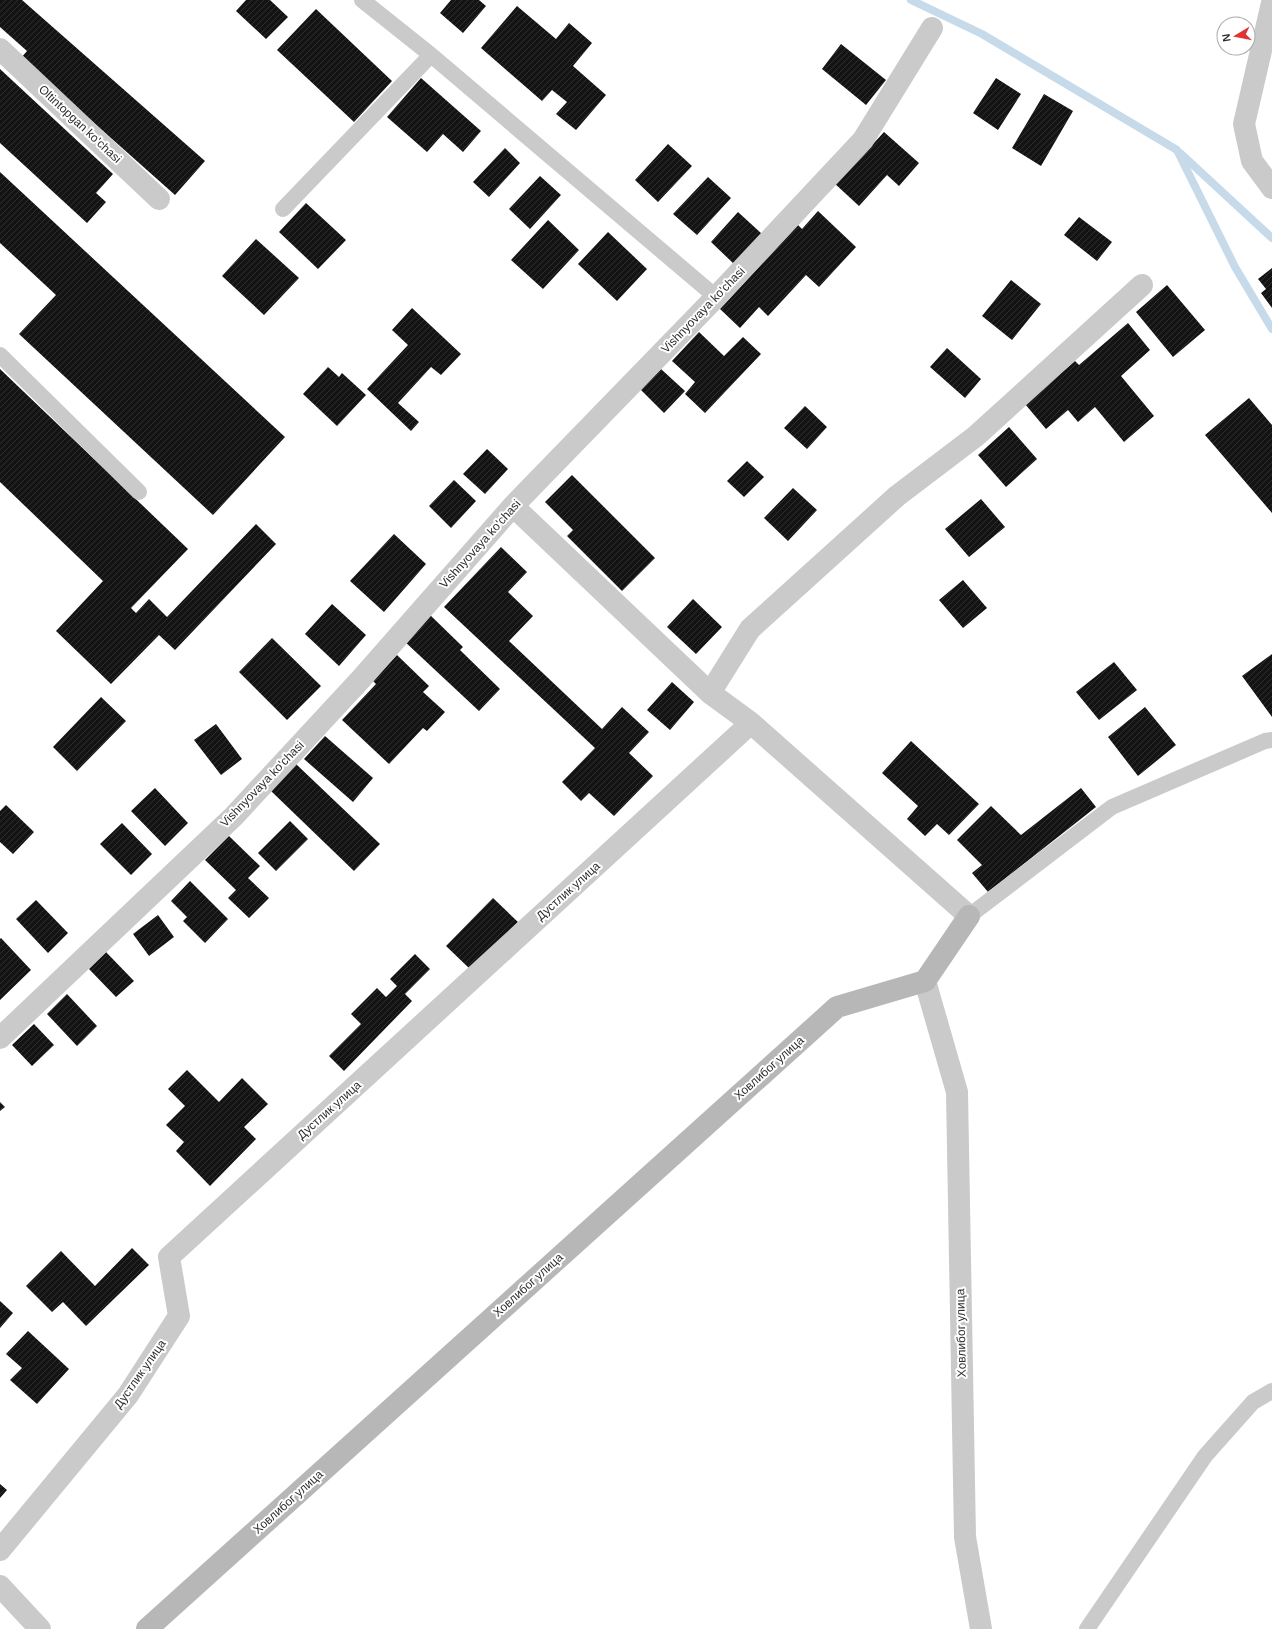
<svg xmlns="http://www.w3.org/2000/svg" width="1272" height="1629" viewBox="0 0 1272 1629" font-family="Helvetica,sans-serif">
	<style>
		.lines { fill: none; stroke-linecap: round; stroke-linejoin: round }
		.stream { stroke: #c7daea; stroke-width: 8 }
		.building { fill: url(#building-hatch) }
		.lane { stroke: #cacaca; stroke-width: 16 }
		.street { stroke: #cacaca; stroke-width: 22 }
		.secondary { stroke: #b7b7b7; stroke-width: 22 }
		.labels { text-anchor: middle; stroke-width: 4; stroke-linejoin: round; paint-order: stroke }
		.street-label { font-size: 12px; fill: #2d2d2d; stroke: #fff }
	</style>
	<defs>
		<pattern id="building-hatch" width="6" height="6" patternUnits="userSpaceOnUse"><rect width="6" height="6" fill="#141414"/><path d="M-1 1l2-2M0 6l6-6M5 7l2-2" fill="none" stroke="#2e2e2e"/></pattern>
	</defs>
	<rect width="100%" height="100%" fill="#fff"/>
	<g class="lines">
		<!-- stream -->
		<path class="stream" d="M911 0 982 34 1177 150 1235 267 1272 329
			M1180 153 1272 238"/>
	</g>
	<!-- building -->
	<path class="building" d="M0 0H22L205 161 175 195 21 58 27 51 0 27Z
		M246 0H270L288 17 266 39 236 11Z
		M451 0H479L486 6 463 33 440 13Z
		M517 6 556 39 569 23 592 43 573 66 606 95 576 130 556 114 567 102 552 90 542 101 481 48Z
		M316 9 392 81 354 122 277 50Z
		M841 44 886 80 866 105 822 69Z
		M0 69 113 174 96 193 106 202 87 223 0 143Z
		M421 78 481 131 463 152 443 134 427 152 387 117Z
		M996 78 1021 94 998 130 973 113Z
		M1044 94 1073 111 1041 166 1012 148Z
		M884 132 919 163 899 186 887 175 859 206 833 182 869 141 873 144Z
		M668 144 692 166 658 202 635 180Z
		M505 148 520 163 489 197 473 182Z
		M0 172 285 437 213 515 19 334 56 295 0 243Z
		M540 176 561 195 530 229 509 209Z
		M708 177 731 198 697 235 673 214Z
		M306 203 346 240 318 269 279 232Z
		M818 211 856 247 819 287 806 275 768 316 759 307 740 328 720 309 798 225 802 229Z
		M738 212 762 234 734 264 711 242Z
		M1079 217 1112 242 1097 261 1064 235Z
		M548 220 579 250 543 289 511 260Z
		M608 232 647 269 617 301 578 264Z
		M256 239 299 278 264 315 222 276Z
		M1272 268V308L1261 293 1266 289 1258 279Z
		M1011 280 1041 304 1012 340 982 316Z
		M1167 285 1205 330 1173 357 1136 312Z
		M412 308 461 354 441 375 431 367 398 403 419 422 411 431 367 389 408 345 392 330Z
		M1128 323 1150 350 1121 376 1154 416 1124 442 1095 407 1078 422 1068 410 1046 429 1025 404 1075 361 1079 365Z
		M699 332 724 356 743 337 761 354 705 413 685 394 695 382 672 361Z
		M947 348 981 379 965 398 930 367Z
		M328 367 339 377 342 373 366 395 337 426 303 394Z
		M0 369 188 549 131 608 136 613 149 599 167 617 256 524 276 544 175 650 159 635 111 684 56 631 103 581 0 482Z
		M661 369 685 391 664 413 641 390Z
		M1249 398 1272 425V513L1205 435Z
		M805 406 827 427 807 449 784 428Z
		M1009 427 1037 459 1006 487 978 455Z
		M487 449 508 469 485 494 463 474Z
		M747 461 764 477 744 497 727 481Z
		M572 475 655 558 622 591 567 536 573 530 545 502Z
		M454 480 476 501 451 528 429 506Z
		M793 488 817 510 788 541 764 518Z
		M981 499 1005 527 969 557 945 529Z
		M394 534 426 564 384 612 350 581Z
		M501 547 527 572 508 592 533 616 509 641 602 729 622 707 649 732 629 753 653 776 614 816 589 793 581 801 562 782 595 748 444 607Z
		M963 580 987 608 963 628 939 600Z
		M693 599 722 627 696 654 667 627Z
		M332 604 366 635 339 666 305 634Z
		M428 613 463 647 460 650 500 689 479 711 403 640Z
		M272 638 321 686 287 720 239 672Z
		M1272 654V717L1242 676Z
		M397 655 429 686 423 692 445 712 427 731 423 728 389 764 342 720 376 684 373 681Z
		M1114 662 1137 690 1099 720 1076 692Z
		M672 682 694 702 670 730 647 710Z
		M101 697 126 721 77 771 53 747Z
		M1145 707 1176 745 1138 776 1108 737Z
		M216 724 242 759 221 775 194 740Z
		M325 736 373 778 353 802 304 759Z
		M911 741 979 804 949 835 937 824 925 836 907 819 918 806 882 773Z
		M296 764 380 844 354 871 271 791Z
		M155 788 188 823 165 846 131 811Z
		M1081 788 1096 807 988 892 972 873 982 865 957 840 991 806 1021 835Z
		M6 805 34 832 13 854 0 842V811Z
		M290 821 308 839 276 871 258 853Z
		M122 823 152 854 131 875 100 844Z
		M229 836 260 866 248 878 269 898 249 918 228 898 236 890 205 860Z
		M190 881 228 919 205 943 183 921 187 917 171 901Z
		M493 898 518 922 471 970 446 946Z
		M36 900 68 933 48 953 16 919Z
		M158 915 174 937 149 956 133 934Z
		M1 938 31 970 0 1000V939Z
		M106 952 134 981 116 997 89 969Z
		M415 954 430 969 405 994 412 1001 344 1071 329 1056 361 1024 351 1014 377 988 386 997 397 986 390 979Z
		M67 994 97 1026 77 1046 47 1014Z
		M34 1024 54 1045 32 1066 12 1045Z
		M187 1070 219 1102 242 1078 268 1104 244 1127 256 1139 210 1186 176 1151 184 1142 166 1125 185 1106 168 1089Z
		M0 1102 5 1107 0 1111Z
		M132 1248 149 1265 86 1326 63 1302 52 1312 26 1286 61 1251 95 1286Z
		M0 1301 13 1313 0 1328Z
		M28 1331 69 1369 37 1404 10 1380 22 1368 6 1354Z
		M0 1484 7 1490 0 1498Z"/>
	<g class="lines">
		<!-- lane -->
		<path class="lane" d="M362 0 431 55 716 297
			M283 209 431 55
			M0 355 139 492
			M969 916 1112 807 1265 741 1272 740
			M1087 1629 1205 1456 1253 1402 1272 1391"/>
		<!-- street -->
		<path class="street" d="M1272 3 1244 124 1252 161 1272 188
			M0 49 159 199
			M513 506 710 693 751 723 969 916
			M710 693 750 629 897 496 976 436 1142 285
			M925 981 957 1092 965 1537 981 1629
			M0 1038 234 816 361 679 513 506 716 297 863 140 932 28
			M0 1550 128 1395 179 1316 169 1257 751 723
			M0 1586 40 1629"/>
		<!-- secondary -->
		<path class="secondary" d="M147 1629 837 1007 925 981 969 916"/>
	</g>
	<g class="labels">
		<!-- street labels -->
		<g class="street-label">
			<text transform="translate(80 124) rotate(43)" y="4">Oltintopgan ko'chasi</text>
			<text transform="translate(703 310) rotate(-46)" y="4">Vishnyovaya ko'chasi</text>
			<text transform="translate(480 544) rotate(-48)" y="4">Vishnyovaya ko'chasi</text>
			<text transform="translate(262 784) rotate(-46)" y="4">Vishnyovaya ko'chasi</text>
			<text transform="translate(568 891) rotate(-42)" y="4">Дустлик улица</text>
			<text transform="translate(769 1068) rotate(-42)" y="4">Ховлибог улица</text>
			<text transform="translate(329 1110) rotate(-42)" y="4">Дустлик улица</text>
			<text transform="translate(528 1285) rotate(-42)" y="4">Ховлибог улица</text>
			<text transform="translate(961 1333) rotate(-91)" y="4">Ховлибог улица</text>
			<text transform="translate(140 1374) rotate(-55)" y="4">Дустлик улица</text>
			<text transform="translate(288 1502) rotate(-42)" y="4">Ховлибог улица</text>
		</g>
	</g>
	<!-- north arrow -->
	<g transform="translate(1236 36) rotate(260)"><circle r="19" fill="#ffffff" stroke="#ababab"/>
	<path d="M0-3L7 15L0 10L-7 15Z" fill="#e13234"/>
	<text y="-6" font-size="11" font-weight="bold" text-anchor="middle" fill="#2d2d2d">N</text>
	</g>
</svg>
